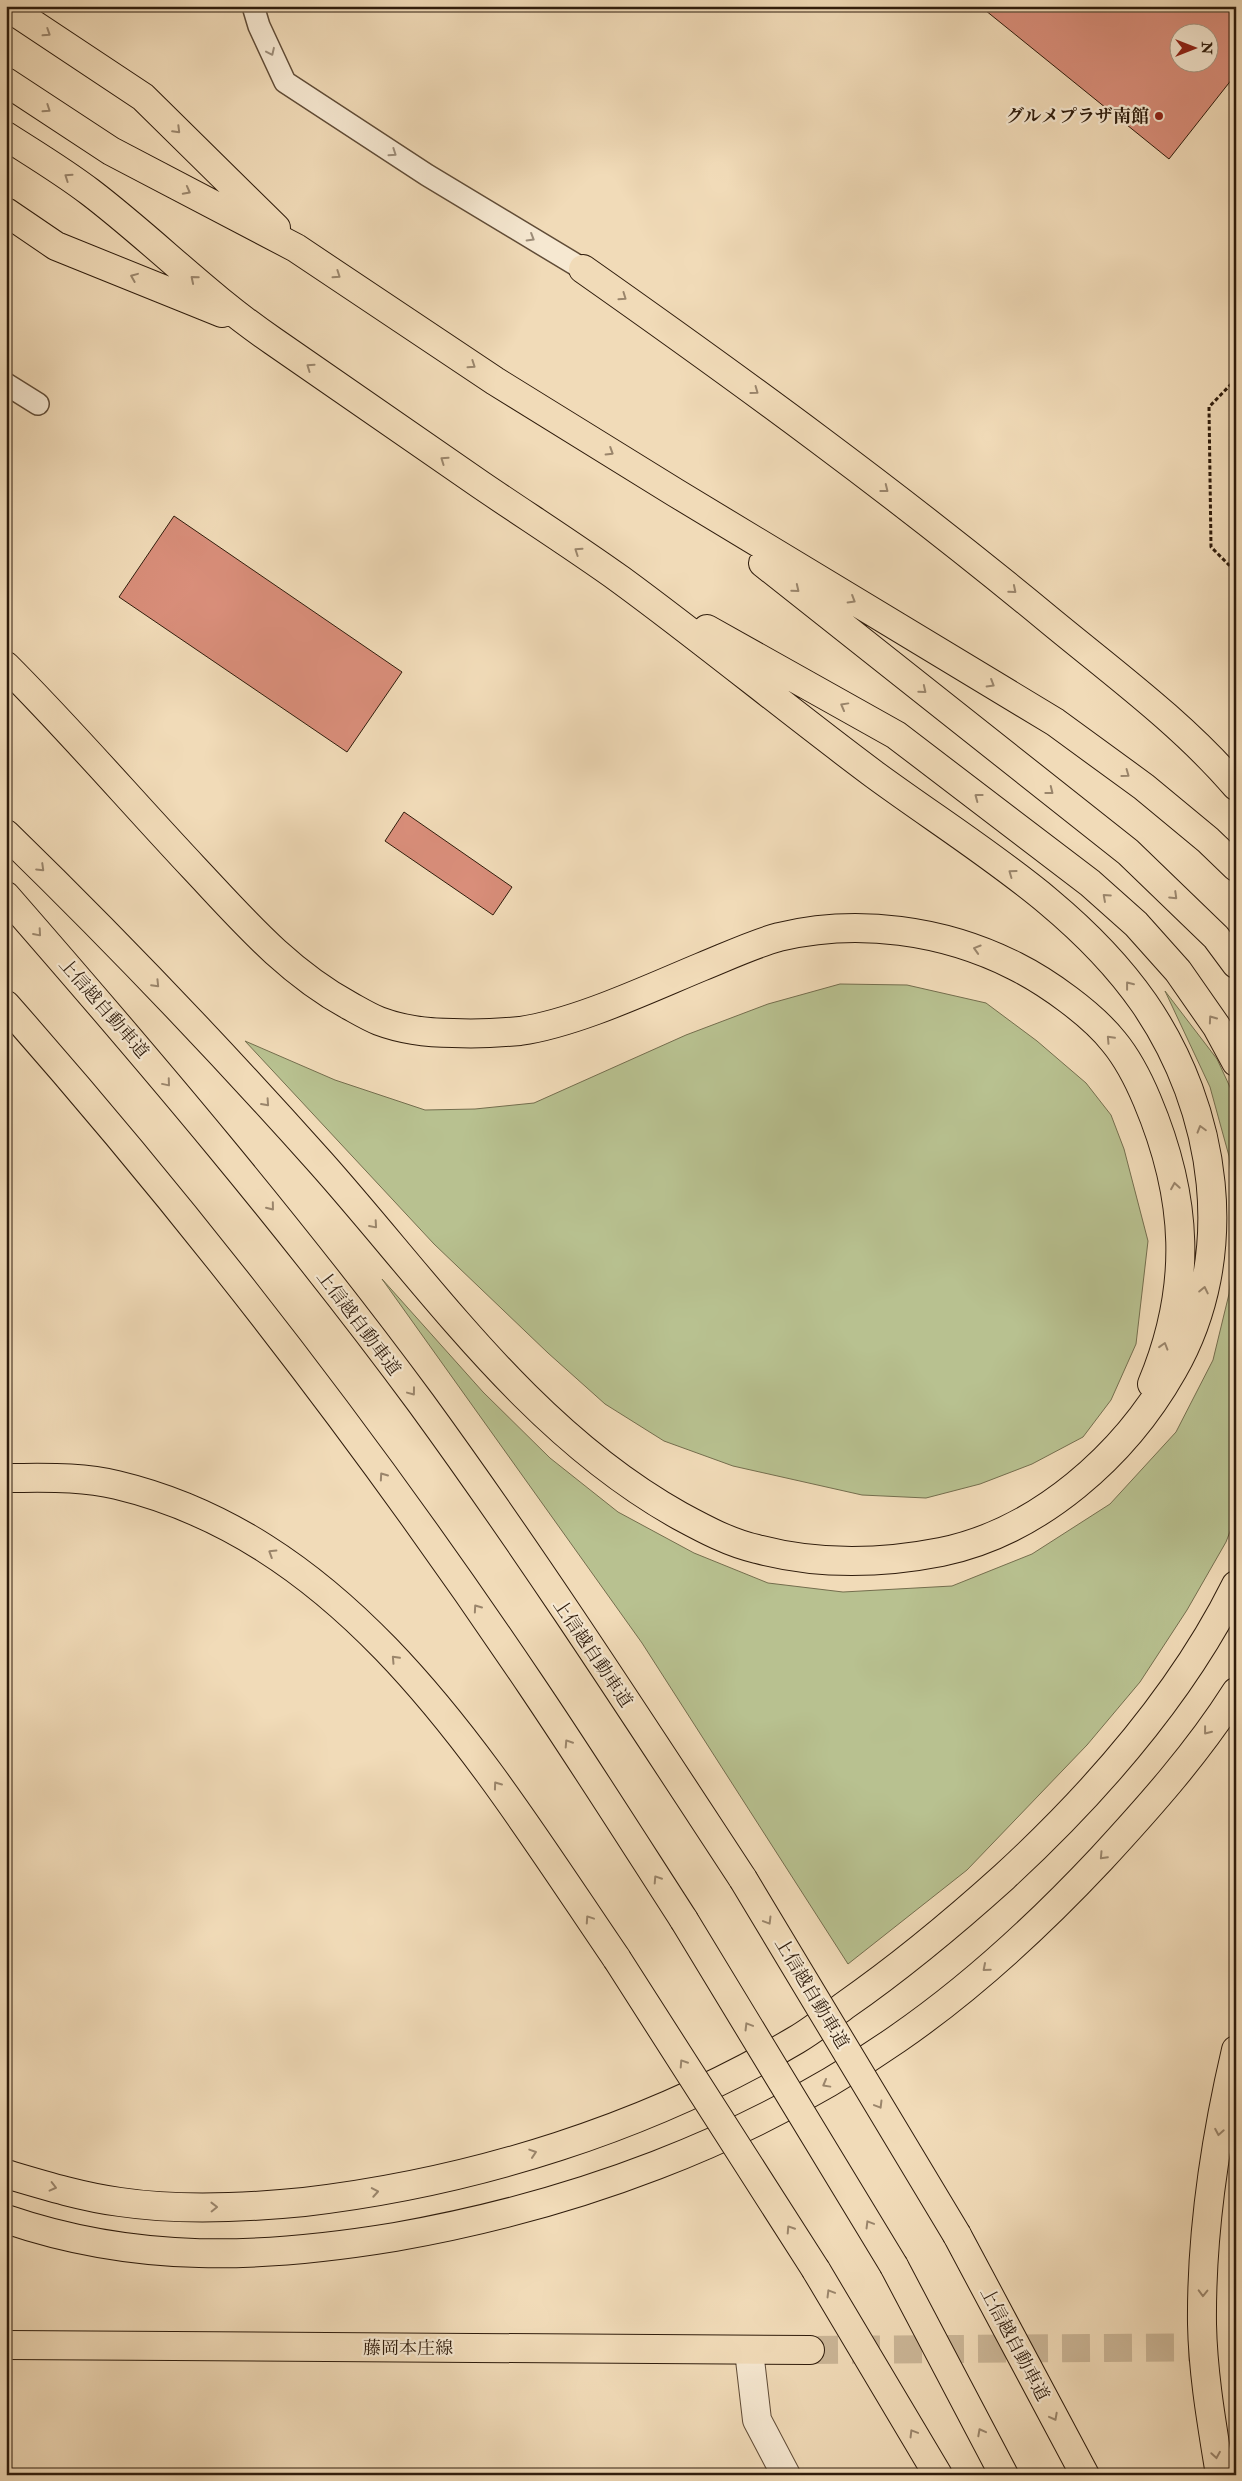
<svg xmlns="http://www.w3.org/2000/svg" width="1242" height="2481" viewBox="0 0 1242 2481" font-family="'IM FELL Double Pica','Noto Serif JP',serif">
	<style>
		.green { fill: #b8c190; stroke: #746e4e }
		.building { fill: #d98e7a; stroke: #2f1c0c; fill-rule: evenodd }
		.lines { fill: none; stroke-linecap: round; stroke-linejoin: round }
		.primary-tunnel { stroke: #cab596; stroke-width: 28; stroke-dasharray: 28 14; stroke-linecap: butt }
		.lane-casing { stroke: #604c37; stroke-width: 24 }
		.street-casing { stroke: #604c37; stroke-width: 30 }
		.primary-casing { stroke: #2f1c0c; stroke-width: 30 }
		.highway-casing { stroke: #2f1c0c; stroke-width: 30 }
		.path { stroke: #2f1c0c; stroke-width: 3; stroke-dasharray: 4 2.5; stroke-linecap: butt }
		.lane { stroke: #f6e8d1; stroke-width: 21 }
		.street { stroke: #f6e8d1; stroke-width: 28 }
		.primary { stroke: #f1dbb8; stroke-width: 28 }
		.highway { stroke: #f1dbb8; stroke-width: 28 }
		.highway-bridge-casing { stroke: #2f1c0c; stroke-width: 30; stroke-linecap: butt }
		.highway-bridge { stroke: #f1dbb8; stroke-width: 28 }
		.oneway { stroke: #9a856b }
		.oneway2 { stroke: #9c8c78 }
		.poi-dot { fill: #8f2418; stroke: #f6e8d1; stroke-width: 2 }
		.labels { text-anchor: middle; stroke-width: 4.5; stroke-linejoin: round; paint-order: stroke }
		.poi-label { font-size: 18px; font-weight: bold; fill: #2f1c0c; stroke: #f6e8d1; text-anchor: end }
		.street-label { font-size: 18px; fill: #2f1c0c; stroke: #f6e8d1 }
	</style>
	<rect width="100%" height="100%" fill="#f1dbb8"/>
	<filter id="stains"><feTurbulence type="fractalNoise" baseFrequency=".004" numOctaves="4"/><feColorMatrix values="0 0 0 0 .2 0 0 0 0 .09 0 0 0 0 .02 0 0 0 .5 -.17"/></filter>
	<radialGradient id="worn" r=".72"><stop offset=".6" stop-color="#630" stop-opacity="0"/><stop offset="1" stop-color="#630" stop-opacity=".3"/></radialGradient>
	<!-- green -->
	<path class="green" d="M840 984 907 985 986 1003 1037 1041 1086 1083 1111 1115 1124 1149 1148 1241 1136 1344 1111 1400 1083 1437 1032 1464 980 1484 926 1498 862 1495 733 1466 664 1441 605 1404 548 1353 434 1244 245 1041 335 1080 425 1110 475 1109 534 1103 686 1035 768 1004Z
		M1165 991 1217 1059 1236 1100V1516L1226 1542 1187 1610 1140 1682 1087 1745 967 1870 848 1964 642 1643 382 1279 483 1392 550 1458 618 1512 694 1553 768 1583 843 1592 952 1586 1032 1554 1110 1504 1176 1432 1213 1360 1229 1294 1236 1221 1229 1156 1210 1087Z"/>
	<!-- building -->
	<path class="building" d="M980 6H1236V74L1169 159ZM1180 32H1210V62H1180Z
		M174 516 402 672 347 752 119 597Z
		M404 812 512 887 493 915 385 841Z"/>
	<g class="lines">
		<!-- primary-tunnel -->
		<path class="primary-tunnel" d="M810 2350 1236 2347"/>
		<!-- lane casing -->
		<g class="lane-casing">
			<path id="lane" d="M253 6 259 26 285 82 427 175 583 269
				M6 384 38 404"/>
		</g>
		<!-- street casing -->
		<g class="street-casing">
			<path id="street" d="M749 2351 757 2420 786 2475"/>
		</g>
		<!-- primary casing -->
		<g class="primary-casing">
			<path id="primary" d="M6 2345 810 2350"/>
		</g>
		<!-- highway casing -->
		<g class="highway-casing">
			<path id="highway" d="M6 6 143 97 276 228
				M6 82 111 151 296 248 495 381 676 493 1055 722 1144 787 1208 840 1236 867
				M6 136C34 154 64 172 90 192 153 240 208 297 273 341 343 389 412 438 481 485 528 517 575 547 621 580 707 643 789 711 875 775 969 844 1076 905 1144 1003 1217 1109 1239 1255 1173 1370 1125 1455 1039 1532 941 1552 880 1564 817 1565 757 1549 730 1543 704 1529 680 1516 531 1433 432 1288 321 1163 220 1050 115 940 6 834
				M6 212 56 246 222 313
				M583 269C742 381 898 495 1048 619 1112 672 1182 723 1236 786
				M763 563 1128 852 1216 937 1236 964
				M707 629 896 735 1090 883 1136 924 1178 971 1217 1027 1236 1062
				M6 666C71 731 131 801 194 868 243 920 286 971 350 1006 359 1011 369 1017 379 1021 403 1030 429 1033 453 1033 475 1034 498 1033 520 1031 576 1023 648 989 701 967 726 957 753 944 779 937 858 918 944 930 1015 966 1047 982 1092 1014 1114 1042 1128 1059 1139 1081 1147 1100 1188 1197 1193 1286 1152 1384
				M6 896C150 1061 291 1227 421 1403 534 1558 638 1719 743 1879
				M6 1005C194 1218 372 1449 531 1685 583 1762 633 1841 684 1920
				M6 1478C43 1478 81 1476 117 1485 355 1542 488 1770 617 1959
				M6 2174C43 2185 82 2197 120 2202 180 2211 243 2208 304 2202 475 2182 647 2128 796 2040 813 2030 828 2018 844 2006 900 1967 953 1923 1004 1877 1095 1793 1181 1696 1236 1585
				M6 2219C137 2264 261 2259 395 2237 572 2206 749 2142 897 2039 971 1988 1040 1924 1101 1859 1149 1807 1198 1752 1236 1692
				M957 2235 1085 2475
				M894 2266 1004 2475
				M816 2270 938 2475
				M1220 2475C1212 2425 1203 2375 1202 2324 1201 2231 1215 2140 1236 2050"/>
		</g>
		<!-- path -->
		<path class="path" d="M1236 379 1209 407 1211 547 1236 572"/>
		<!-- lane -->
		<use href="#lane" class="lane"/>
		<!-- street -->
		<use href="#street" class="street"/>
		<!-- primary -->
		<use href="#primary" class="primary"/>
		<!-- highway -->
		<use href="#highway" class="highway"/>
		<!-- highway-bridge casing -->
		<g class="highway-bridge-casing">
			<path id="highway-bridge" d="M743 1879 957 2235
				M684 1920 894 2266
				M617 1959 816 2270"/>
		</g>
		<!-- highway-bridge -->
		<use href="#highway-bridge" class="highway-bridge"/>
	</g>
	<!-- one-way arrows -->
	<defs><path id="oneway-chevron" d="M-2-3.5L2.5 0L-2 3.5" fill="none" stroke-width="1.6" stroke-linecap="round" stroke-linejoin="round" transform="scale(1.25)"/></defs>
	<g class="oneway">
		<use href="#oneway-chevron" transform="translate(47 33) rotate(33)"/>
		<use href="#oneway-chevron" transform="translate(47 109) rotate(34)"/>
		<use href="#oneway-chevron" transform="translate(177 130) rotate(45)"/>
		<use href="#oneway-chevron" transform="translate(68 177) rotate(-146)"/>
		<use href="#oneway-chevron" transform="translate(187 191) rotate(28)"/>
		<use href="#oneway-chevron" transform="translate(337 275) rotate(34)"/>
		<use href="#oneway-chevron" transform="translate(134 277) rotate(-158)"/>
		<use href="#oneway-chevron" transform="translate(194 279) rotate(-140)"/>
		<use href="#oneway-chevron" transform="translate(623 297) rotate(35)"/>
		<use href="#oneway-chevron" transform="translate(472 365) rotate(34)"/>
		<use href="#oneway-chevron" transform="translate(310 367) rotate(-145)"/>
		<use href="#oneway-chevron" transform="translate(755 391) rotate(36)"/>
		<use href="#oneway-chevron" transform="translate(610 452) rotate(32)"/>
		<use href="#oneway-chevron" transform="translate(444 460) rotate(-145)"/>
		<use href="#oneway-chevron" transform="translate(885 489) rotate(38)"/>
		<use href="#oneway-chevron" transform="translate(578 551) rotate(-146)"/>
		<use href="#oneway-chevron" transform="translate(796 589) rotate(39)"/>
		<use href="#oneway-chevron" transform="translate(1013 590) rotate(40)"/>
		<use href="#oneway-chevron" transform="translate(852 600) rotate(31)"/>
		<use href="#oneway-chevron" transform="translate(991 684) rotate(31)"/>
		<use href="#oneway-chevron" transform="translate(923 690) rotate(39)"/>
		<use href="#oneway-chevron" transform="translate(844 706) rotate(-151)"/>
		<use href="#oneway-chevron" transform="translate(1126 774) rotate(36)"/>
		<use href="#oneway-chevron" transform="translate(1050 791) rotate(38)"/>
		<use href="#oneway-chevron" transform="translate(978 797) rotate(-143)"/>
		<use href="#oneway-chevron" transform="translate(41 868) rotate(44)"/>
		<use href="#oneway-chevron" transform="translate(1012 873) rotate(-144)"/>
		<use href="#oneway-chevron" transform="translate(1174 896) rotate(44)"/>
		<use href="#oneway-chevron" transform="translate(1106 897) rotate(-138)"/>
		<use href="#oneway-chevron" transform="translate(38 933) rotate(49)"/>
		<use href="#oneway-chevron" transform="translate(977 949) rotate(-163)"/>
		<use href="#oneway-chevron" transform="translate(156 984) rotate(46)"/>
		<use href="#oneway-chevron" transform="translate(1129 985) rotate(-128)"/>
		<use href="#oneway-chevron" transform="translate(1212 1019) rotate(-125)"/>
		<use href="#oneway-chevron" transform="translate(1110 1039) rotate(-133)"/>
		<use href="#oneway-chevron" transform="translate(167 1083) rotate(50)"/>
		<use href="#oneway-chevron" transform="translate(266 1103) rotate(48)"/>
		<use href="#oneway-chevron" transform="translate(1201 1129) rotate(-106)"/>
		<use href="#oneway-chevron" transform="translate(1175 1186) rotate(-99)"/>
		<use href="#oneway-chevron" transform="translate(271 1207) rotate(51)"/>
		<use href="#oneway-chevron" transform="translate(374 1225) rotate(49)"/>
		<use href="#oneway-chevron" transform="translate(1204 1290) rotate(-78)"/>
		<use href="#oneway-chevron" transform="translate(1164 1346) rotate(-73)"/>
		<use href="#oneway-chevron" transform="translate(412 1392) rotate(53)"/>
		<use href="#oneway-chevron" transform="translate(383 1476) rotate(-125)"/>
		<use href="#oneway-chevron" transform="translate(272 1553) rotate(-148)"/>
		<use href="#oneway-chevron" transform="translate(477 1608) rotate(-125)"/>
		<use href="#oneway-chevron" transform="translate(395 1659) rotate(-133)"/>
		<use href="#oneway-chevron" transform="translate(1207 1731) rotate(128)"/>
		<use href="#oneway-chevron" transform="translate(568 1743) rotate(-123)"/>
		<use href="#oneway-chevron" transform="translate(497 1785) rotate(-126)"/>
		<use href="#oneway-chevron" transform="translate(1103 1856) rotate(133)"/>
		<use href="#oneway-chevron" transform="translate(657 1879) rotate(-123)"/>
		<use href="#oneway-chevron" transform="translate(589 1919) rotate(-124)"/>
		<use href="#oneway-chevron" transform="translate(768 1921) rotate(59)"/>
		<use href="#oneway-chevron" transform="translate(986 1968) rotate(139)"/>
		<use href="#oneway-chevron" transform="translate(748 2026) rotate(-121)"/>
		<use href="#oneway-chevron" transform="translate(683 2063) rotate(-123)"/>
		<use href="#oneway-chevron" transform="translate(826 2084) rotate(151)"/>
		<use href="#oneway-chevron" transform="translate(879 2105) rotate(59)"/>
		<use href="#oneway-chevron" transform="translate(1219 2132) rotate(100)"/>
		<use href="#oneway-chevron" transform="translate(533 2153) rotate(-18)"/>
		<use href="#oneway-chevron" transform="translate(53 2187) rotate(14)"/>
		<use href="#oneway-chevron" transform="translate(375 2192) rotate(-10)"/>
		<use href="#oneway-chevron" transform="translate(214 2207) rotate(-1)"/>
		<use href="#oneway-chevron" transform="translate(869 2224) rotate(-121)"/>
		<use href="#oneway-chevron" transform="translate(790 2229) rotate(-123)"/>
		<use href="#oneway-chevron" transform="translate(830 2293) rotate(-121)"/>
		<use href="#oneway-chevron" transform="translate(1203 2293) rotate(91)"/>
		<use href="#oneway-chevron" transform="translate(1054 2417) rotate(62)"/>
		<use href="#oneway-chevron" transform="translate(981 2432) rotate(-118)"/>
		<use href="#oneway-chevron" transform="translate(913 2433) rotate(-121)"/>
		<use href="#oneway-chevron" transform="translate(1216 2455) rotate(81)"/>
	</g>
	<g class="oneway2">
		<use href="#oneway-chevron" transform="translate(271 52) rotate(65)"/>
		<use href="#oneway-chevron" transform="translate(393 153) rotate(34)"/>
		<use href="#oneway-chevron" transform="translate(531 238) rotate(31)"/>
	</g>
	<!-- markers -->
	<circle class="poi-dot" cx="1159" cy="116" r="5"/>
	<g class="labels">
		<!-- poi labels -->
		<g class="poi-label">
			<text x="1149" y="122">グルメプラザ南館</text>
		</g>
		<!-- street labels -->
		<g class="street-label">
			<text transform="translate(104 1008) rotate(49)" y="6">上信越自動車道</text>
			<text transform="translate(359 1323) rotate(53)" y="6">上信越自動車道</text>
			<text transform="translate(593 1653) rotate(56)" y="6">上信越自動車道</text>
			<text transform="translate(812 1993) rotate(59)" y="6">上信越自動車道</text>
			<text transform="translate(1015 2344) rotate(62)" y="6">上信越自動車道</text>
			<text x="408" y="2354">藤岡本庄線</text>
		</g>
	</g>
	<!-- margin -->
	<rect width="1242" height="2481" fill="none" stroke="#f1dbb8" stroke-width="25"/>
	<rect x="8" y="8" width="1227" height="2466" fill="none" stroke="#2f1c0c" stroke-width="2.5"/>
	<rect x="12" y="12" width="1217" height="2456" fill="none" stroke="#2f1c0c"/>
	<!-- north arrow -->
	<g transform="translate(1194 48) rotate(90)"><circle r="24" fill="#f6e8d1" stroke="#a69682"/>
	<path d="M0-4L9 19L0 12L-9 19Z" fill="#8f2418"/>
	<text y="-8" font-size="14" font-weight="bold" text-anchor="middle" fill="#2f1c0c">N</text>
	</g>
	<rect width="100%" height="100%" filter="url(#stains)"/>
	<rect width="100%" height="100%" fill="url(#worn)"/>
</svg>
